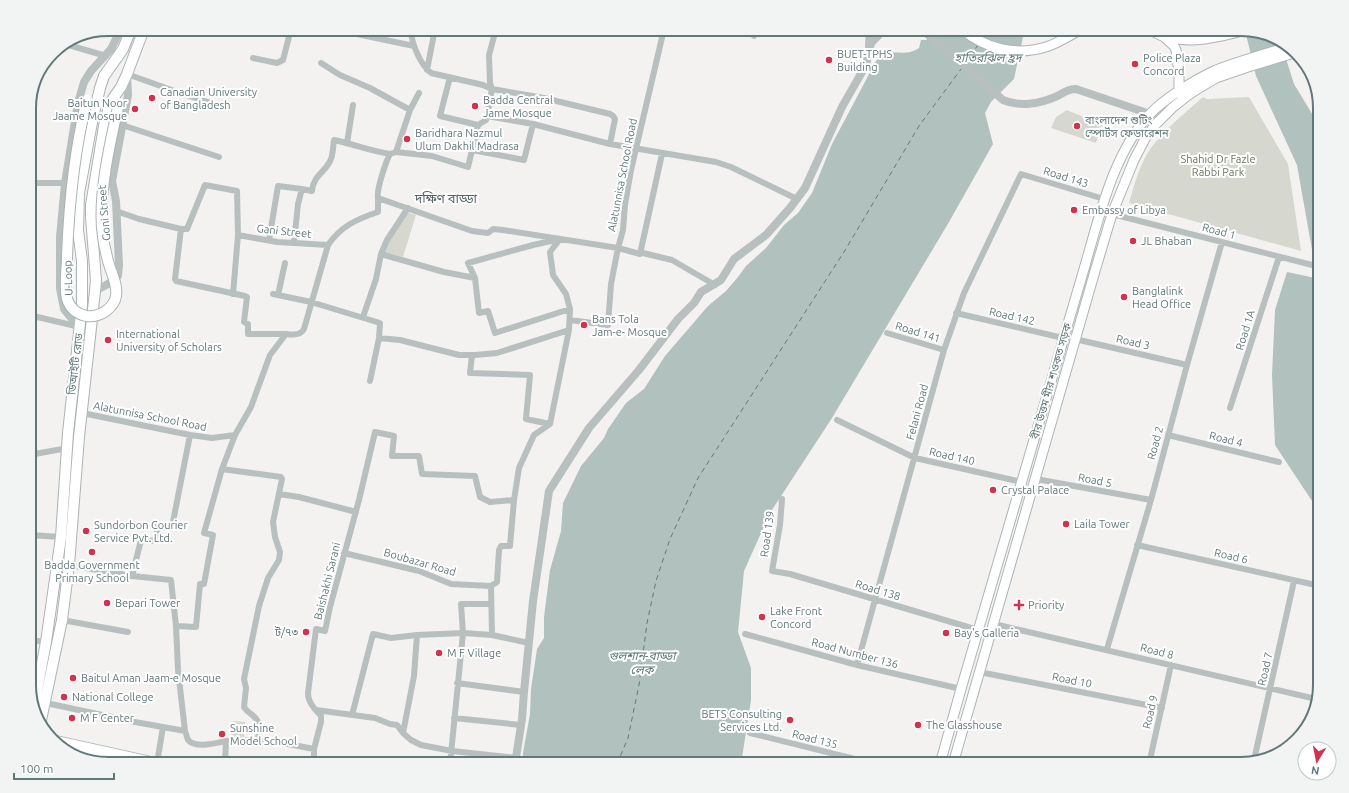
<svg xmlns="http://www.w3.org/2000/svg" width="1349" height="793" viewBox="0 0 1349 793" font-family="Ubuntu,'Noto Sans Bengali',sans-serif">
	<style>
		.green { fill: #d6d8cf }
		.water { fill: #b0c1be }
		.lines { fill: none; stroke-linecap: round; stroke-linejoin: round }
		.ferry { stroke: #617b78; stroke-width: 1; stroke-dasharray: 5 4; stroke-linecap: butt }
		.secondary-casing { stroke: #adb5b6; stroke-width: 11 }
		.primary-casing { stroke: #acb3b4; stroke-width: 12 }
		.minor { stroke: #b8bfbf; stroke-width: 6 }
		.tertiary { stroke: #b8bfbf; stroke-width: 8 }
		.secondary { stroke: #fff; stroke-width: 9 }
		.primary { stroke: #fff; stroke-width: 10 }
		.primary-bridge-casing { stroke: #acb3b4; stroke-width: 12; stroke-linecap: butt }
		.primary-bridge { stroke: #fff; stroke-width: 10 }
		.poi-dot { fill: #d1324d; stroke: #fff; stroke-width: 1.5 }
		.labels { text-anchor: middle; stroke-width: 4; stroke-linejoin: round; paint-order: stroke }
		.poi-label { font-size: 11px; fill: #617879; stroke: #fff; text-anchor: start }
		.park-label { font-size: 11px; fill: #6e7663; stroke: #fff }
		.street-label { font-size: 11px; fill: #617879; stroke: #fff }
		.water-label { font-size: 12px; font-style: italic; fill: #617b78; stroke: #fff }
		.quarter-label { font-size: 13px; fill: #526364; stroke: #fff }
		.rim { fill: none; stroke: #617879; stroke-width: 2 }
	</style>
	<rect width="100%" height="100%" fill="#f3f2f0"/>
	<!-- green -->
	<path class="green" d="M1203 97 1207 99 1249 97 1288 164 1301 251 1129 203C1134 186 1138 170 1147 154 1159 134 1185 113 1203 97Z
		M1067 110 1102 125 1096 143 1051 128 1056 117Z
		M406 212 416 215 403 257 385 252 388 241Z
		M233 721 245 722 244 738H231Z"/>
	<!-- water -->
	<path class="water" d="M943 29H1030L1024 32 1014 79 991 102 985 113 993 144 949 222 832 418 770 513 744 571 738 632 751 668V700L741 764H522L523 753 530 714 531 689 537 649 544 638V617L550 570 561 531 563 503 581 466 604 438 608 429 626 403 644 389 665 356 708 306 726 291 738 277 746 266 766 248 784 225 798 213 812 193 832 144 876 61C893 45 902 59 919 48L921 40H926Z
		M1245 30 1280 40 1294 84 1320 127V263L1314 261 1297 165 1256 76Z
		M1287 272 1320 279V513L1275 445 1272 375 1275 310Z"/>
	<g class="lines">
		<!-- ferry -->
		<path class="ferry" d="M984 37 990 29
			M965 63 978 45
			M617 764 628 738 639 685 647 623 656 581 670 539 698 478 844 252 919 126 961 69"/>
		<!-- secondary casing -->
		<g class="secondary-casing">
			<path id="secondary" d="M962 29C985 49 1017 56 1046 47 1059 43 1070 35 1082 29
				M1149 29C1154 32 1160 36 1166 37 1192 44 1221 37 1246 30
				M1165 38 1174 46 1176 50 1179 73V92L1182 95
				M940 764 961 689 1084 269C1099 218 1113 153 1150 114 1165 98 1196 79 1216 70 1239 61 1264 54 1288 47
				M953 764 1095 271 1112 214 1134 160 1146 137 1156 124 1172 108 1187 96 1199 88 1216 78 1248 67 1294 53"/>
		</g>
		<!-- primary casing -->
		<g class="primary-casing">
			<path id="primary" d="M34 706 46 642 61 537 68 433 82 305V261L78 230 79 193 93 117 100 88 104 76 123 49 131 29
				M40 725 62 620 69 565 79 437 95 291 96 280 91 217V205L104 126 110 103 121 87 127 74 144 29
				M56 741 160 764
				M68 753 123 764"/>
		</g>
		<!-- minor -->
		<path class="minor" d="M333 29 414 46
			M411 29C411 43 420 64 431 73L483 85 492 89 544 98 610 114 613 116 615 119 610 144
			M754 36 756 29
			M65 44 106 56
			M253 58 277 63 283 60 291 29
			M321 63 340 75 370 88 410 110
			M427 70 435 29
			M127 74 180 93 217 105
			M450 77 440 116 478 125
			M487 116 533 124 610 144 716 162 731 167 797 199
			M122 125 219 157
			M347 143 353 105
			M29 147 33 148
			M472 150 524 160 533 124
			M396 152 410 110 419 93
			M29 183H65
			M378 198C376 191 386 161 390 154L396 152 432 156 468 167 478 125 486 120 487 116 492 89 490 83 489 55 496 29
			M116 211 139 219 181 229 175 279 176 281 245 296 247 297 244 322 248 324V334H286
			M1112 214 1320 267
			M181 229H187L205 185 237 191 238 235 233 294
			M238 235 277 242 328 245
			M269 240 278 186 302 189
			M294 243 298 204 302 189 312 191C313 175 327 171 331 159 333 154 333 146 334 140 353 144 371 151 390 154
			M381 254 444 272 475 278 468 263 533 245 556 240
			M640 254 662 154
			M475 278 479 313 488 311 495 333 570 309
			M273 294 311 302 380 323 379 338 370 381
			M278 295 285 263
			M956 313 1063 338 1075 339 1187 365
			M29 315 80 327
			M363 317 376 279 381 254 387 240 408 208
			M570 320 608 325 611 284 618 248 640 254 643 253 672 260 715 285
			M887 333 944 350
			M379 338 400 340 459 355H475L497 353 569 330
			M472 355 470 373 530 375 526 419 550 424
			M1230 408 1279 257
			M82 413 190 435 212 438 235 435
			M837 420 915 458 1022 482
			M1168 435 1279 462
			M29 455 68 448
			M222 469 281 477 282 479 273 522 275 537 280 552 279 560 268 578 259 606 244 679 246 688 244 707C246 710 248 712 251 714 262 722 259 728 258 740
			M1036 479 1151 500
			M279 494 299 497 356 512
			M782 499 780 525 772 571 790 574 978 630
			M29 535 61 537
			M1137 545 1320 586
			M344 553 419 571 451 584 491 586
			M69 565 132 576 171 580 176 626
			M132 576 141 540 155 541 158 525 172 527 190 435
			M62 620 128 632
			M994 624 1316 699
			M745 634 857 665 961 689
			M417 635 463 633 461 604H491
			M492 635 529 643
			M29 640 46 642
			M1107 649 1151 500 1187 365 1222 242
			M857 665 944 350 964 293 1021 174 1104 199
			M979 672 1162 708
			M457 683 524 692
			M46 703 135 722 185 731
			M316 710 375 718 390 724 397 725 403 733
			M352 715 373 634 391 638 417 635 414 676 403 733 411 740 421 745 452 751 516 758
			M454 718 521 725
			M750 733 875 764
			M226 741 258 740 288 744 314 749V764
			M314 749 321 722V716C315 709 308 703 308 693L316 629 325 631 330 607 359 500 375 432 394 436 392 456H419L422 474 475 476 480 497 490 502 514 500
			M954 760 973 764
			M1254 760 1294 581
			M314 762 329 764
			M157 763 163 727
			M225 764 226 741C216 743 196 749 188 740 187 738 186 733 185 731L178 670 176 626 196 627 200 584H204L213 535 204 533 222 469 235 435 251 407 270 355 286 334C292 335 301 335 304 329L328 245C341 226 357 219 378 212V198L472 231 488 233 493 229 503 230 618 248 623 230 625 205 631 170 664 29
			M369 764V759L407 764
			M450 764 463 633 492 635 491 586 497 582 499 550 501 546H510L514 500 519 468 534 435 550 424 569 330 570 309 566 294 553 275 550 252 560 239
			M1149 764 1171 665"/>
		<!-- tertiary -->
		<path class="tertiary" d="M920 29 925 32 1003 100C1019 107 1039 104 1055 97 1062 94 1067 89 1076 89L1150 114
			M869 46 870 29
			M95 291 108 284 118 276 119 265 116 201 112 181 128 95 127 74
			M80 323 72 319 64 309 60 288V237L65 183 78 103 84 82 91 71 111 49 121 29
			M515 764 522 719 524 692 533 601 549 491 589 428 639 370 678 319 694 303 701 292 721 280 734 259 766 235 790 208 805 188 842 107 866 65 871 43 882 32 888 29"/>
		<!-- secondary -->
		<use href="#secondary" class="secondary"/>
		<!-- primary -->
		<use href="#primary" class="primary"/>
		<!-- primary-bridge casing -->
		<g class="primary-bridge-casing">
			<path id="primary-bridge" d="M87 100C74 151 69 204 67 256 67 270 64 285 67 299 70 308 77 314 86 316 93 317 100 315 106 311 111 307 115 303 116 296 118 285 111 272 108 261 106 253 104 245 103 237 97 199 110 142 119 103"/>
		</g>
		<!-- primary-bridge -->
		<use href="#primary-bridge" class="primary-bridge"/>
	</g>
	<!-- markers -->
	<g class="poi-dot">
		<circle cx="829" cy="60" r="4"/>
		<circle cx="1135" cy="64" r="4"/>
		<circle cx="152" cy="98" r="4"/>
		<circle cx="475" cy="106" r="4"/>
		<circle cx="135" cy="109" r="4"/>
		<circle cx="1077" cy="126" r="4"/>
		<circle cx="407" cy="139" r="4"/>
		<circle cx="1074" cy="210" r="4"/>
		<circle cx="1133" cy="241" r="4"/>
		<circle cx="1124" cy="297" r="4"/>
		<circle cx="584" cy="325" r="4"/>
		<circle cx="108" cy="340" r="4"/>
		<circle cx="993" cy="490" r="4"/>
		<circle cx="1066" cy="524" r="4"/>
		<circle cx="86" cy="531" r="4"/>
		<circle cx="92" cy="552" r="4"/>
		<circle cx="107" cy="603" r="4"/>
		<path d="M1017 599h4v4h4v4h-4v4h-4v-4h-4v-4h4z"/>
		<circle cx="762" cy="617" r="4"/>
		<circle cx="306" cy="632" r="4"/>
		<circle cx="946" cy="633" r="4"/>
		<circle cx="439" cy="653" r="4"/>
		<circle cx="73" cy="678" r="4"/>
		<circle cx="64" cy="697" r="4"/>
		<circle cx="72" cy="718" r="4"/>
		<circle cx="790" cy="720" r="4"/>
		<circle cx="918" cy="725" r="4"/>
		<circle cx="222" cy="734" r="4"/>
	</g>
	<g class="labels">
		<!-- poi labels -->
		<g class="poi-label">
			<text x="837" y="58">BUET-TPHS<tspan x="837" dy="13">Building</tspan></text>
			<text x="1143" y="62">Police Plaza<tspan x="1143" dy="13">Concord</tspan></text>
			<text x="160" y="96">Canadian University<tspan x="160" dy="13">of Bangladesh</tspan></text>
			<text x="483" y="104">Badda Central<tspan x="483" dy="13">Jame Mosque</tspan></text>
			<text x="127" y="107" text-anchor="end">Baitun Noor<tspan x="127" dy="13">Jaame Mosque</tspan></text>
			<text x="1085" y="124">বাংলাদেশ শুটিং<tspan x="1085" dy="13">স্পোর্টস ফেডারেশন</tspan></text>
			<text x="415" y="137">Baridhara Nazmul<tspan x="415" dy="13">Ulum Dakhil Madrasa</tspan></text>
			<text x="1082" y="214">Embassy of Libya</text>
			<text x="1141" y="245">JL Bhaban</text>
			<text x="1132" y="295">Banglalink<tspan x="1132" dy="13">Head Office</tspan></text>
			<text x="592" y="323">Bans Tola<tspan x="592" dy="13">Jam-e- Mosque</tspan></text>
			<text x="116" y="338">International<tspan x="116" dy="13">University of Scholars</tspan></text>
			<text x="1001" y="494">Crystal Palace</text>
			<text x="1074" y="528">Laila Tower</text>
			<text x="94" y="529">Sundorbon Courier<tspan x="94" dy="13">Service Pvt. Ltd.</tspan></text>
			<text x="92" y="569" text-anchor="middle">Badda Government<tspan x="92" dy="13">Primary School</tspan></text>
			<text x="115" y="607">Bepari Tower</text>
			<text x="1028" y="609">Priority</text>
			<text x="770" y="615">Lake Front<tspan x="770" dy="13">Concord</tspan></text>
			<text x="298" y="636" text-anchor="end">ট/৭৩</text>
			<text x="954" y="637">Bay's Galleria</text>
			<text x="447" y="657">M F Village</text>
			<text x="81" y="682">Baitul Aman Jaam-e Mosque</text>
			<text x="72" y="701">National College</text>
			<text x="782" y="718" text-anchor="end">BETS Consulting<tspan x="782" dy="13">Services Ltd.</tspan></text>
			<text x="80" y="722">M F Center</text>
			<text x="926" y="729">The Glasshouse</text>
			<text x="230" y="732">Sunshine<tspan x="230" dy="13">Model School</tspan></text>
		</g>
		<!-- park labels -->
		<g class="park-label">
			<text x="1218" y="163">Shahid Dr Fazle<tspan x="1218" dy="13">Rabbi Park</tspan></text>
		</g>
		<!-- street labels -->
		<g class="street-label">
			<text transform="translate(622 175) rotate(-79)" y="4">Alatunnisa School Road</text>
			<text transform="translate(1066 177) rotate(17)" y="4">Road 143</text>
			<text transform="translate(104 213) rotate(-95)" y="4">Goni Street</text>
			<text transform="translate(284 231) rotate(6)" y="4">Gani Street</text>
			<text transform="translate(1219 231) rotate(15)" y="4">Road 1</text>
			<text transform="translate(68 278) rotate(-92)" y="4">U-Loop</text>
			<text transform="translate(1012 316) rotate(13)" y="4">Road 142</text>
			<text transform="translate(1245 330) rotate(-73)" y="4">Road 1A</text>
			<text transform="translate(918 332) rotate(17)" y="4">Road 141</text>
			<text transform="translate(1133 342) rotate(13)" y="4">Road 3</text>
			<text transform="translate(75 364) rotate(-83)" y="4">ডিআইটি রোড</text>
			<text transform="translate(1051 381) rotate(-74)" y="4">বীর উত্তম মীর শওকত সড়ক</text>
			<text transform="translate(917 412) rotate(-75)" y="4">Felani Road</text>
			<text transform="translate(150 416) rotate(11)" y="4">Alatunnisa School Road</text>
			<text transform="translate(1226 439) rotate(14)" y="4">Road 4</text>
			<text transform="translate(1155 443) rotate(-75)" y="4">Road 2</text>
			<text transform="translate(952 456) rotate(13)" y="4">Road 140</text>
			<text transform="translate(1095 480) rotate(11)" y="4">Road 5</text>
			<text transform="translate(767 534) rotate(-82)" y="4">Road 139</text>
			<text transform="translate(1231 556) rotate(13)" y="4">Road 6</text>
			<text transform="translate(420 562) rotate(16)" y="4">Boubazar Road</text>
			<text transform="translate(327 581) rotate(-76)" y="4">Baishakhi Sarani</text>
			<text transform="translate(878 590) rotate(17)" y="4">Road 138</text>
			<text transform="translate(1157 651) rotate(14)" y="4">Road 8</text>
			<text transform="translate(855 653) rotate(15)" y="4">Road Number 136</text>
			<text transform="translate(1265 669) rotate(-77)" y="4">Road 7</text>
			<text transform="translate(1072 680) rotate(11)" y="4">Road 10</text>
			<text transform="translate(1150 712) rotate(-77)" y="4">Road 9</text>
			<text transform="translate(815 739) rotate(14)" y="4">Road 135</text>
		</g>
		<!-- water labels -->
		<g class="water-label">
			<text x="988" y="62">হাতিরঝিল হ্রদ</text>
			<text x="642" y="660">গুলশান-বাড্ডা<tspan x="642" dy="14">লেক</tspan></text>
		</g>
		<!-- quarter labels -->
		<g class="quarter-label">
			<text x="446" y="203">দক্ষিণ বাড্ডা</text>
		</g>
	</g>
	<!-- crop -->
	<path d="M0 0H1349V793H0ZM108 36H1241A72 72 0 0 1 1313 108V685A72 72 0 0 1 1241 757H108A72 72 0 0 1 36 685V108A72 72 0 0 1 108 36Z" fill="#f2f4f4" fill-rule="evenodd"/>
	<path class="rim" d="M108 36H1241A72 72 0 0 1 1313 108V685A72 72 0 0 1 1241 757H108A72 72 0 0 1 36 685V108A72 72 0 0 1 108 36Z"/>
	<!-- north arrow -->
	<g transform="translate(1317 761) rotate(190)"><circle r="19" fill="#ffffff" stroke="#c0c9c9"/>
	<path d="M0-3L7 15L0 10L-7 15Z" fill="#d1324d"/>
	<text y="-6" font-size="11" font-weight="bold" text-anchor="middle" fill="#617879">N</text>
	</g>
	<!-- scale -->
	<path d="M14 773v6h100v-6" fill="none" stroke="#617879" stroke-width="2"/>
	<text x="20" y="773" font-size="12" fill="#617879" stroke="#ffffff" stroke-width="3" paint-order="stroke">100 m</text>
</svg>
